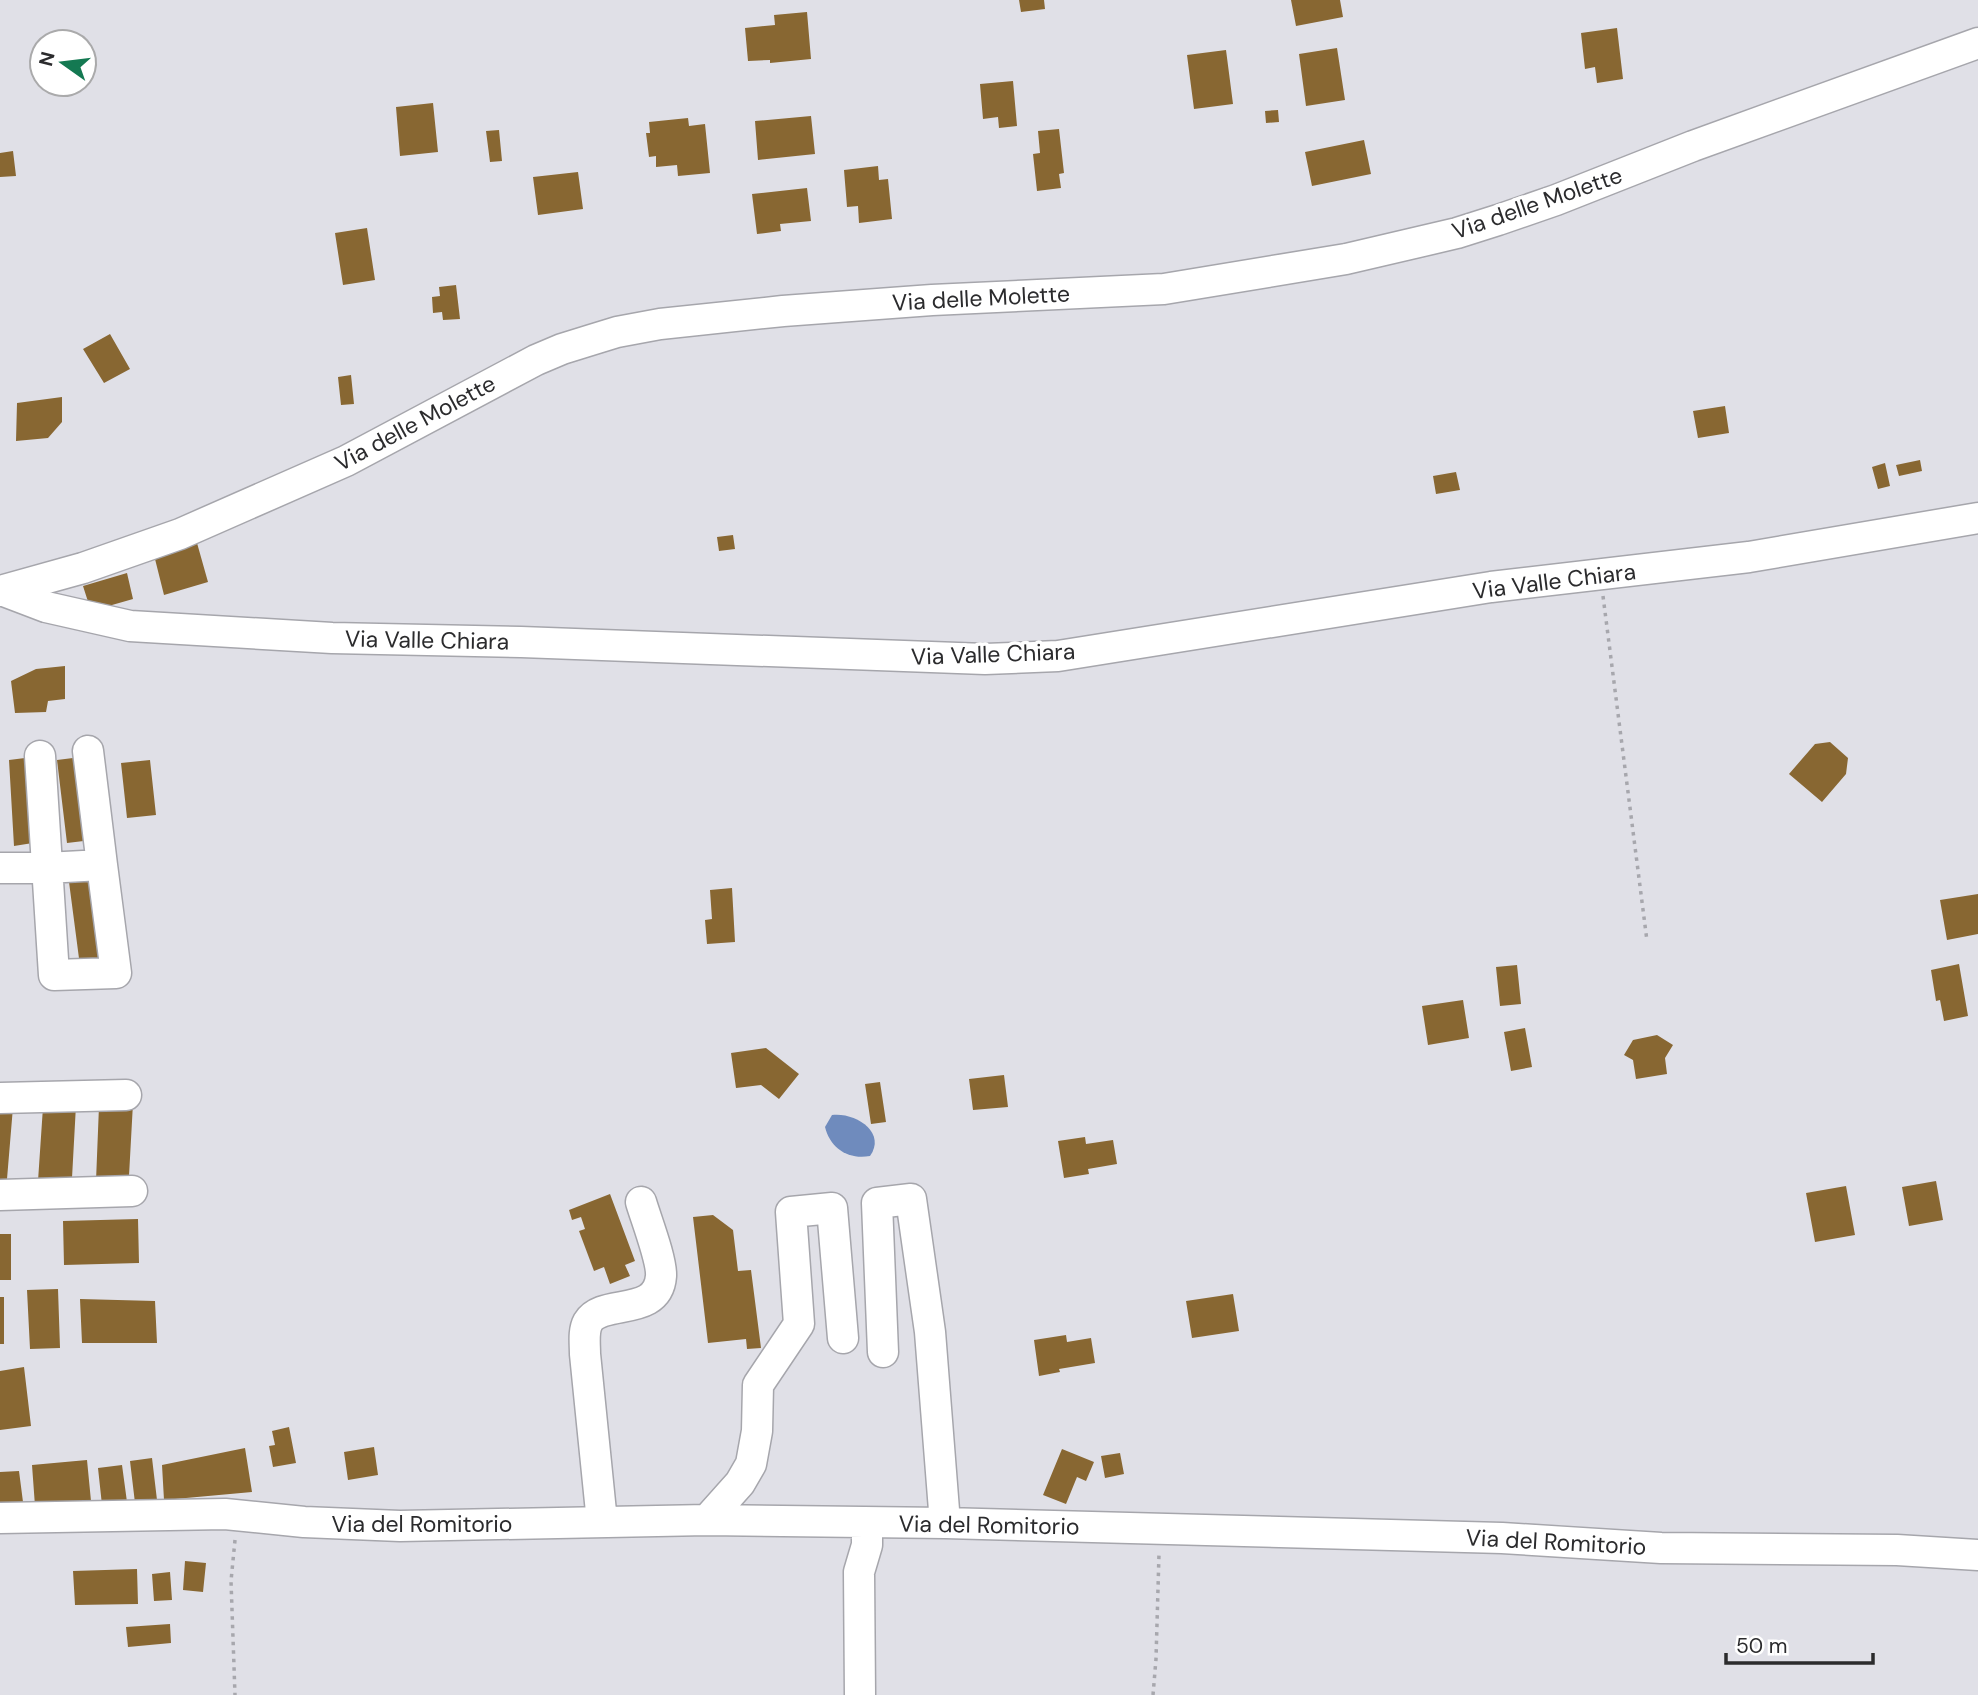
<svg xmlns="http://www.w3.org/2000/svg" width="1978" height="1695" viewBox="0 0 1978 1695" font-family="'DM Sans',sans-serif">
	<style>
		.water { fill: #6f8bbd }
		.building { fill: #886732 }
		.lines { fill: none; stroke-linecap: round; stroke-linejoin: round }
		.minor-casing { stroke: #a6a6ac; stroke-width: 33 }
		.path { stroke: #a7a7ad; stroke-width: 3.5; stroke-dasharray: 3.5 5; stroke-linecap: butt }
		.minor { stroke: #fff; stroke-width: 30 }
		.labels { text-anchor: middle; stroke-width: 7; stroke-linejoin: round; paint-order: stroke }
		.street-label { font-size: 23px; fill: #2b2b2d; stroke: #fff }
	</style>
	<rect width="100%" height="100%" fill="#e0e0e7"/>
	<!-- water -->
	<path class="water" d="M832 1115C855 1112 887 1132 870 1156 848 1160 830 1148 825 1127Z"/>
	<!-- building -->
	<path class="building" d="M1019 0H1044L1045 9 1021 12Z
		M1291 0H1340L1343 17 1296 26Z
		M807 12 811 59 770 63V60L748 61 745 28 775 25 774 15Z
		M1617 28 1623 79 1597 83 1595 67 1585 69 1581 33Z
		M1337 48 1345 100 1306 106 1299 54Z
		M1226 50 1233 104 1194 109 1187 55Z
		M1013 81 1017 126 999 128 998 117 983 119 980 84Z
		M433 103 438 152 400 156 396 107Z
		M1278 110 1279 122 1266 123 1265 111Z
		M811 116 815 154 758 160 755 121Z
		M688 118 689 126 705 124 710 173 678 176 677 165 656 167V156L649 157 646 133H650L649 122Z
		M1059 129 1064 173 1059 174 1061 188 1037 191 1033 154 1040 153 1038 131Z
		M499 130 502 161 490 162 486 131Z
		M1364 140 1371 174 1312 186 1305 152Z
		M13 151 16 176 0 177V153Z
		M878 166 879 180 888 179 892 219 859 223 858 206 847 207 844 170Z
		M578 172 583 209 538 215 533 177Z
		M807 188 811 221 780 224 781 231 757 234 752 194Z
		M367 228 375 280 343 285 335 233Z
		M456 285 460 319 443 320 442 312 433 313 432 297 440 296 439 287Z
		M110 334 130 369 104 383 83 349Z
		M351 375 354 404 341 405 338 377Z
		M62 397V422L48 438 16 441 17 403Z
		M1725 406 1729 433 1698 438 1693 411Z
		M1920 460 1922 471 1899 476 1896 465Z
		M1885 463 1890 486 1878 489 1872 467Z
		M1456 472 1460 490 1436 494 1433 476Z
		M733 535 735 549 719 551 717 537Z
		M197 543 208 582 164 595 155 559Z
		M127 573 133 599 91 611 83 586Z
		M65 666V699L48 701 46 712 15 713 11 681 36 669Z
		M1830 742 1848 758 1846 774 1822 802 1789 774 1815 744Z
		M33 757 39 842 14 846 9 760Z
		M81 757 92 840 67 843 57 760Z
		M150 760 156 815 127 818 121 763Z
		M98 877 107 960 80 966 69 882Z
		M732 888 735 942 707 944 705 920 712 919 710 890Z
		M1978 894V934L1947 940 1940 900Z
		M1959 964 1968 1016 1944 1021 1940 1000 1936 1001 1931 970Z
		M1517 965 1521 1004 1500 1006 1496 967Z
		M1463 1000 1469 1038 1428 1045 1422 1006Z
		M1525 1028 1532 1067 1511 1071 1504 1032Z
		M1657 1035 1673 1045 1665 1058 1667 1074 1636 1079 1633 1060 1624 1055 1633 1040Z
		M766 1048 799 1074 779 1099 761 1085 736 1088 731 1053Z
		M1004 1075 1008 1107 973 1110 969 1079Z
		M880 1082 886 1122 871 1124 865 1084Z
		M133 1103 129 1176 96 1181 99 1106Z
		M76 1105 72 1178 38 1181 43 1107Z
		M13 1107 7 1179 0 1180V1108Z
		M1085 1137 1086 1144 1113 1140 1117 1164 1088 1169 1089 1174 1064 1178 1058 1141Z
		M1936 1181 1943 1220 1909 1226 1902 1187Z
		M1846 1186 1855 1235 1815 1242 1806 1193Z
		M610 1194 635 1261 625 1265 630 1276 610 1284 604 1267 594 1271 579 1231 585 1229 581 1217 572 1220 569 1210Z
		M713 1215 733 1230 738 1271 751 1270 761 1348 747 1349 746 1339 708 1343 693 1217Z
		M138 1219 139 1263 64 1265 63 1221Z
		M0 1234H11V1280H0Z
		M58 1289 60 1348 30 1349 27 1290Z
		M1233 1294 1239 1331 1192 1338 1186 1301Z
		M0 1297H4V1344H0Z
		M80 1299 155 1301 157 1343H82Z
		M1066 1335 1067 1342 1091 1338 1095 1363 1059 1369 1060 1372 1039 1376 1034 1340Z
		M24 1367 31 1426 0 1430V1371Z
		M289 1427 296 1463 273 1467 269 1446 275 1445 272 1431Z
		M374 1447 378 1475 348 1480 344 1452Z
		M245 1448 252 1492 164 1500 162 1465Z
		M1062 1449 1094 1462 1086 1481 1077 1477 1066 1504 1043 1495Z
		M1120 1453 1124 1474 1105 1478 1101 1456Z
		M152 1458 157 1500 135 1503 130 1461Z
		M87 1460 91 1501 35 1506 32 1465Z
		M122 1465 127 1502 102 1505 98 1468Z
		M19 1471 23 1502 0 1503V1472Z
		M185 1561 206 1563 203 1592 183 1590Z
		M137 1569 138 1604 75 1605 73 1571Z
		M170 1572 172 1600 154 1601 152 1574Z
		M170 1624 171 1643 128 1647 126 1627Z"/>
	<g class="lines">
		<!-- minor casing -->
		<g class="minor-casing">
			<path id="minor" d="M0 591 83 568 180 534 346 461 536 360 562 349 591 340 617 332 660 324 783 311 932 300 1164 289 1346 259 1457 233 1498 220 1556 200 1693 146 1978 43
				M4 591 46 607 130 626 332 638 521 642 985 659 1058 656 1491 587 1749 557 1978 518
				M40 756 54 975 116 973 102 865
				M0 868H46L102 865 88 751
				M0 1098 126 1095
				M0 1195 132 1191
				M883 1352 877 1203 911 1199 930 1332 945 1523
				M0 1518 225 1514 304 1522 400 1526 707 1520 945 1523 1502 1538 1661 1548 1897 1550 1978 1555
				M707 1520 740 1483 751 1464 757 1431 758 1385 799 1324 791 1212 832 1208 843 1338
				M602 1522 585 1354C585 1344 583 1331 588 1322 602 1298 658 1318 661 1276 662 1260 646 1219 641 1202
				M860 1695 859 1572 867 1545V1523"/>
		</g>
		<!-- path -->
		<path class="path" d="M1603 596 1647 941
			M235 1540 231 1581 235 1695
			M1153 1695 1156 1659 1159 1554"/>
		<!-- minor -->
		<use href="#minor" class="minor"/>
	</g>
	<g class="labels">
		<!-- street labels -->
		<g class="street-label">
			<text transform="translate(1537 203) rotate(-19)" y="8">Via delle Molette</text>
			<text transform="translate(981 298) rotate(-3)" y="8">Via delle Molette</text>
			<text transform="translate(415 423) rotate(-28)" y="8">Via delle Molette</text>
			<text transform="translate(1554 581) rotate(-7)" y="8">Via Valle Chiara</text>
			<text transform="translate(427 640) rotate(1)" y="8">Via Valle Chiara</text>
			<text transform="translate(993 654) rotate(-2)" y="8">Via Valle Chiara</text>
			<text x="422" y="1532">Via del Romitorio</text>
			<text transform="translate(989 1525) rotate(1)" y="8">Via del Romitorio</text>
			<text transform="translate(1556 1542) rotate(3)" y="8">Via del Romitorio</text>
		</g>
	</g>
	<!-- north arrow -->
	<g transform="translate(63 63) rotate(284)"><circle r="33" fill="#ffffff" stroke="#aaaaab" stroke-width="2"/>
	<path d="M0-5L12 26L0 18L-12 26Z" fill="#147952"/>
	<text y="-10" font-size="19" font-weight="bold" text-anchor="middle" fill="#2b2b2d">N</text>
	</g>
	<!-- scale -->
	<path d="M1726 1653v10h147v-10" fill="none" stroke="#2b2b2d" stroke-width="3.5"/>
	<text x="1736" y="1653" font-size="21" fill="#2b2b2d" stroke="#ffffff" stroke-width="5" paint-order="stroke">50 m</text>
</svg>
